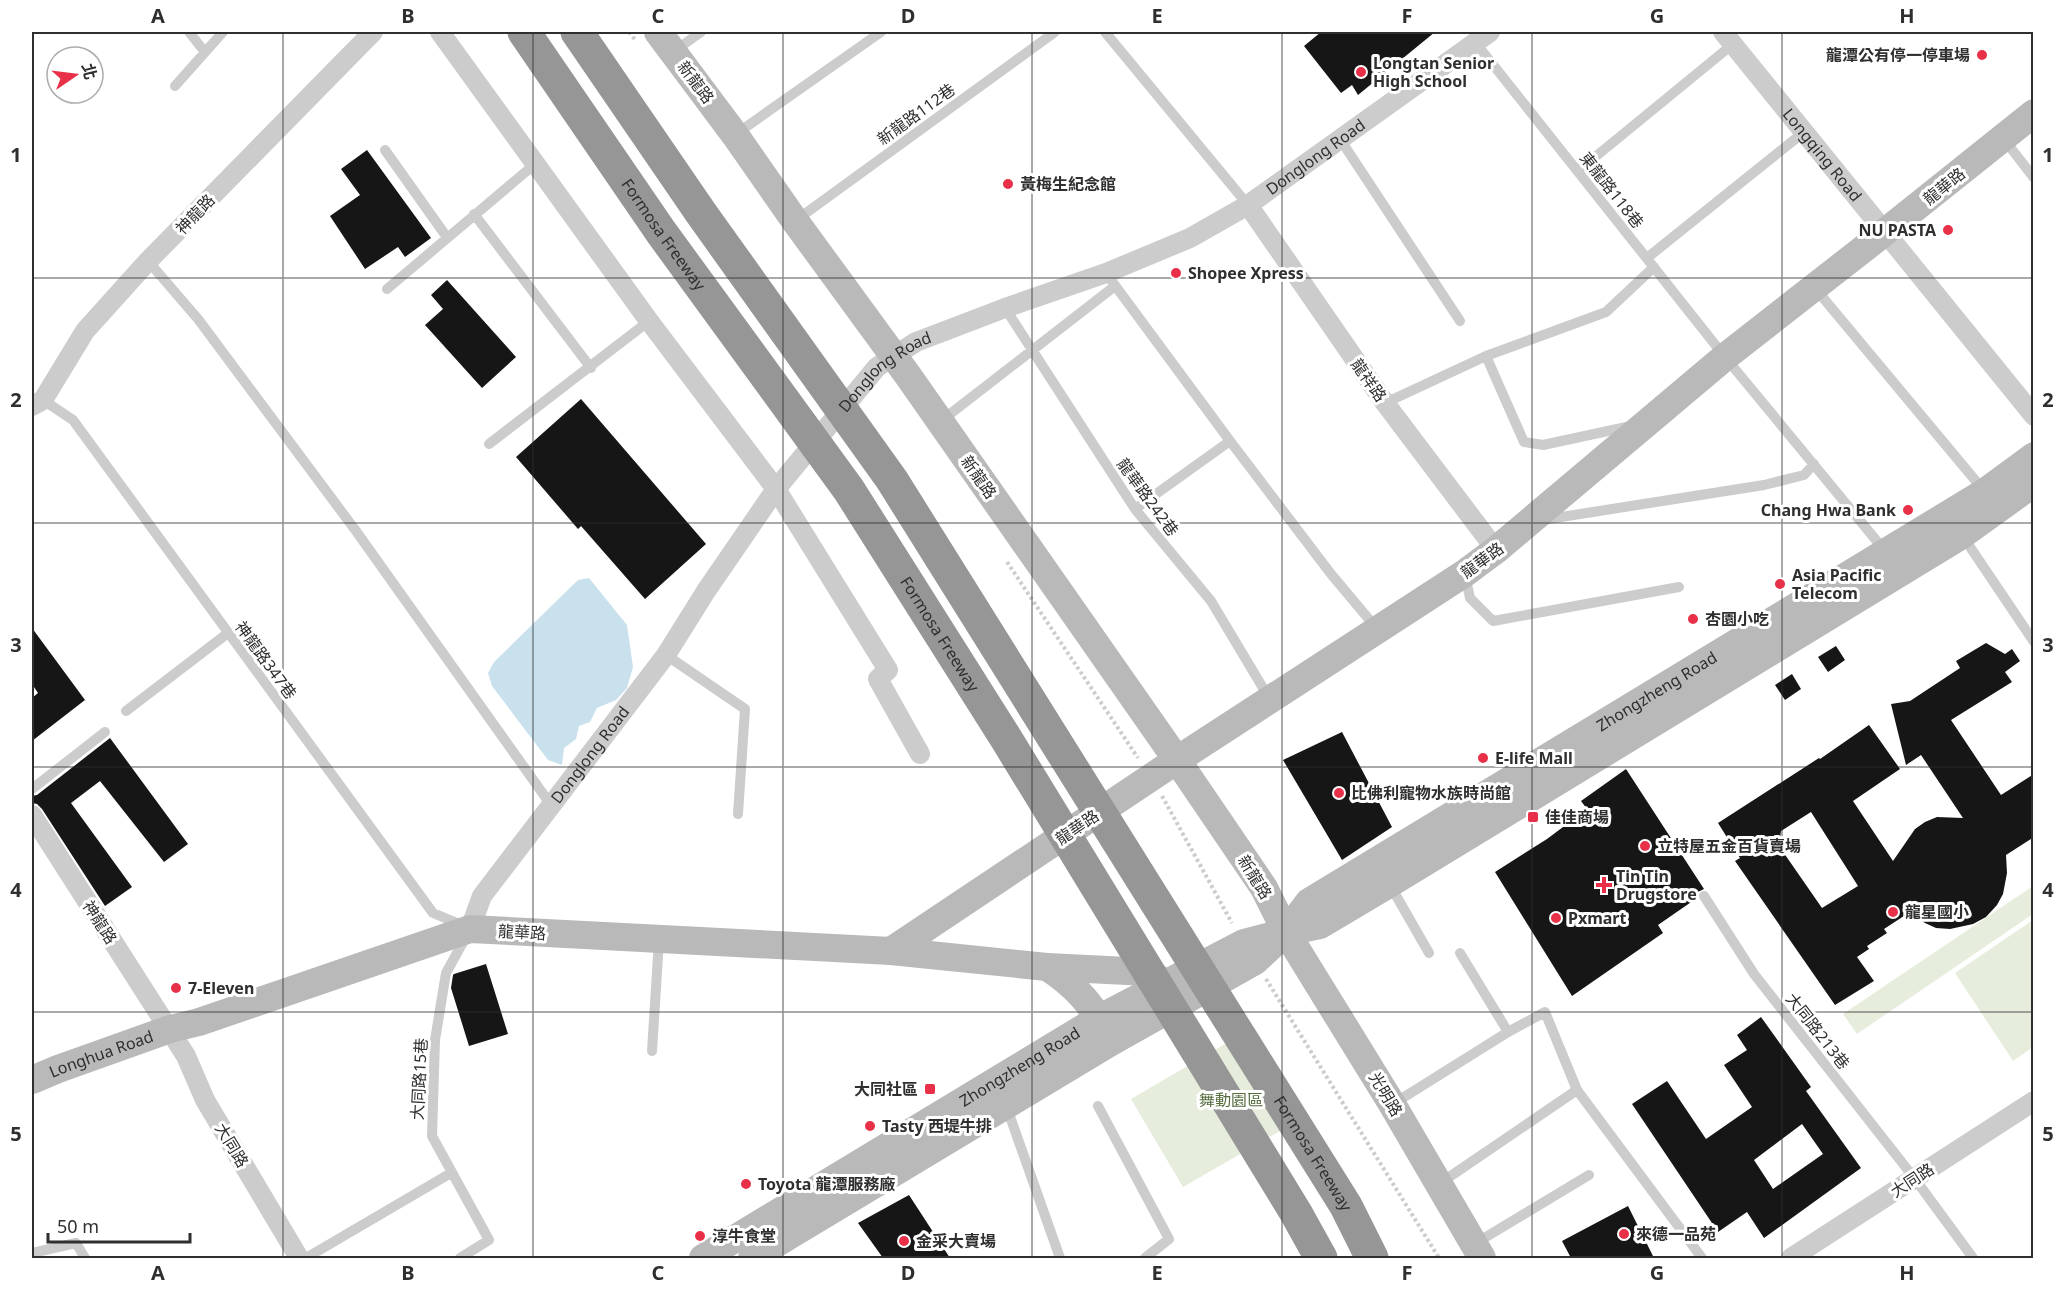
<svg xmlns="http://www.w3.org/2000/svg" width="2065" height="1290" viewBox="0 0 2065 1290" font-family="'Noto Sans','Noto Sans TC',sans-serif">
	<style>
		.green { fill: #e6eddd }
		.water { fill: #c9e1ed }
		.building { fill: #161616; fill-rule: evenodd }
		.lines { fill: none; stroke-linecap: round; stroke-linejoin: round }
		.path { stroke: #ccc; stroke-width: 4; stroke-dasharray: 3 3; stroke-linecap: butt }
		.lane { stroke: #ccc; stroke-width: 10 }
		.street { stroke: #ccc; stroke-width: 20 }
		.secondary { stroke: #b9b9b9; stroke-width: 28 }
		.highway { stroke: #969696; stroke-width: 33 }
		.grid { fill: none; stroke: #2f2f2f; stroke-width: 1.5; stroke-opacity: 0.55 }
		.poi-dot { fill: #e83049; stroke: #fff; stroke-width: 2 }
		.labels { text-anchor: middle; stroke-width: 6; stroke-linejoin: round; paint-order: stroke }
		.poi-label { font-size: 16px; font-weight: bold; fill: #2f2f2f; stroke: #fff; text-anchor: start }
		.street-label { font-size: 16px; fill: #2f2f2f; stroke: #fff }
		.park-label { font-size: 16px; fill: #556c3c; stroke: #fff }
		.neatline { fill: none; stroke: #2f2f2f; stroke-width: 2 }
		.grid-label { font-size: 20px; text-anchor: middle; font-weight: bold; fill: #2f2f2f }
	</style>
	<rect width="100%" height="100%" fill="#fff"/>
	<!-- green -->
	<path class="green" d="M2033 886V914L1857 1034 1843 1014Z
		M2033 920V1047L2013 1061 1955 973Z
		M1254 1027 1306 1116 1183 1187 1131 1099Z"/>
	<!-- water -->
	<path class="water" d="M589 578 627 625 633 667 627 688 616 700 597 708 590 722 579 726 576 739 564 748 562 765 548 760 492 686 488 673 494 662 578 580Z"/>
	<!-- building -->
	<path class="building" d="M1321 32H1435L1358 95 1352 85 1341 93 1304 46Z
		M367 150 431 238 405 257 398 247 365 269 330 216 360 195 341 169Z
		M447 280 516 357 482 388 425 325 443 309 431 295Z
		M581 399 706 544 645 599 581 526 578 529 516 457Z
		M32 628 85 700 32 741V698L38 693 32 684Z
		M1986 643 2005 654 2012 649 2020 661 2005 672 2012 682 1951 720 2001 795 2034 774V837L2006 855 2007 873 2003 894 1997 905 1986 917 1973 924 1950 929 1936 928 1925 923 1910 912 1884 929 1887 933 1867 946 1869 949 1857 957 1874 981 1835 1005 1735 861 1740 858 1718 823 1819 758 1820 759 1869 725 1900 769 1853 801 1893 861 1915 829 1925 822 1937 817 1963 818 1921 755 1906 765 1891 704 1910 701 1960 668 1956 661ZM1811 812 1858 886 1822 908 1779 846 1781 831Z
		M1836 646 1845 660 1828 672 1818 657Z
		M1792 674 1801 689 1785 700 1775 685Z
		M1342 732 1392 827 1342 860 1283 760Z
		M110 738 188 844 164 862 100 781 71 803 132 887 105 906 42 809 37 804 32 803V796L37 795Z
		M1626 769 1704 889 1698 892 1697 898 1658 925 1663 933 1572 996 1495 872 1547 839 1587 809 1581 801Z
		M486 964 508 1034 469 1046 451 988 453 975 454 974Z
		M1761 1017 1811 1087 1806 1091 1861 1168 1764 1238 1747 1212 1718 1232 1632 1104 1667 1081 1706 1139 1752 1107 1724 1065 1747 1050 1737 1035ZM1802 1124 1823 1154 1773 1189 1754 1160Z
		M909 1195 950 1258H883L858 1223Z
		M1628 1206 1654 1258H1571L1562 1241Z"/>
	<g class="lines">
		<!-- path -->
		<path class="path" d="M629 32 636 41
			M1007 562 1138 758
			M1162 796 1232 923
			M1266 979 1439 1258"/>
		<!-- lane -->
		<path class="lane" d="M189 32 204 51
			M1105 32 1248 205
			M1475 42 1725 357 1885 551
			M673 52 701 32
			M175 86 223 32
			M736 134 881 32
			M2003 138 2034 178
			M1340 139 1460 321
			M385 150 446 236
			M1578 171 1733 44
			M474 214 591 368
			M795 221 1055 32
			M1647 258 1804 132
			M148 261 198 319 356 531 551 805
			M1111 280 1230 441
			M1814 287 1985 492
			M387 289 535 164
			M1005 308 1135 509 1211 601 1269 698
			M1486 356 1524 442 1543 445 1631 426
			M43 400 73 420 433 913 462 925
			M1385 403 1486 356 1606 312 1654 267
			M941 421 1115 286
			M489 444 649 321
			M1135 509 1230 441 1331 574 1378 630
			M1542 520 1764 485 1804 475 1814 464
			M1962 535 2034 642
			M1465 575 1470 598 1493 621 1679 587
			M666 655 745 709 738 814
			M126 711 228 633
			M32 789 105 732
			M1390 885 1429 953
			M1704 896 1754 974 1915 1179 1973 1258
			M1460 953 1508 1032
			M652 1051 659 940
			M1393 1104 1508 1032 1545 1012 1577 1090 1702 1258
			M1098 1106 1169 1239 1145 1258
			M1007 1108 1060 1258
			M1439 1184 1577 1090
			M1476 1243 1589 1175
			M32 1253 76 1243 85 1258
			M306 1258 451 1173
			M460 1258 489 1240 432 1136 435 1040 446 973 467 935"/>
		<!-- street -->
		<g class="street">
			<path d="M440 32 649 321 776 489 888 670 878 679 920 754"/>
			<path id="s1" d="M1723 32 2034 416"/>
			<path d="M1248 205 1385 403 1496 550"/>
			<path d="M32 406 43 400 85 331 148 261 373 32"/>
			<path d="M32 815 186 1056 205 1100 299 1258"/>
			<path id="s2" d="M470 929 482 896 666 655 706 591 776 489 877 367 916 342 1005 308 1106 273 1190 238 1248 205 1490 32"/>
			<path d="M1791 1258 2034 1101"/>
		</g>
		<!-- secondary -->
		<g class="secondary">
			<path d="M658 32 735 135 795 221 909 377 1177 760 1264 888 1286 932 1392 1104 1482 1258"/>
			<path d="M891 951 1177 760 1465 573 1496 550 1725 357 1885 232 2034 113"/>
			<path d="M1047 967C1075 985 1094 1006 1108 1036"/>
			<path id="s3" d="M32 1080 58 1069 170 1029 199 1022 470 929 891 951 1047 967 1148 972 1163 982"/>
			<path id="s4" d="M703 1258 1100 1018 1244 943 1286 932 1309 902 1985 492 2034 456"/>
			<path d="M752 1258 1111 1042 1255 961 1286 932 1320 925 1389 884 1962 535 2034 483"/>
		</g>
		<!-- highway -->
		<g class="highway">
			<path id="s5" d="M524 32 661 232 849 490 1007 740 1296 1213 1321 1258"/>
			<path id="s6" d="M577 32 701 213 892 480 1346 1206 1372 1258"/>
		</g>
	</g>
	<!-- grid -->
	<path class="grid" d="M283 32V1258M533 32V1258M783 32V1258M1032 32V1258M1282 32V1258M1532 32V1258M1782 32V1258M32 278H2034M32 523H2034M32 767H2034M32 1012H2034"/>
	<!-- markers -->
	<g class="poi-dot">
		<circle cx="1982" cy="55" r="6"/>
		<circle cx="1361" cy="72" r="6"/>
		<circle cx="1008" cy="184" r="6"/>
		<circle cx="1948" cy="230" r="6"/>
		<circle cx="1176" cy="273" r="6"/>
		<circle cx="1908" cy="510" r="6"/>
		<circle cx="1780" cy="584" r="6"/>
		<circle cx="1693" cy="619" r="6"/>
		<circle cx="1483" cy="758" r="6"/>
		<circle cx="1339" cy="793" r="6"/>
		<rect x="1527" y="811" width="12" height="12" rx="3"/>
		<circle cx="1645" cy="846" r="6"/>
		<path d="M1601 876h6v6h6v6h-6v6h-6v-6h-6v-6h6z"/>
		<circle cx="1893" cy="912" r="6"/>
		<circle cx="1556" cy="918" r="6"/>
		<circle cx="176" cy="988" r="6"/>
		<rect x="924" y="1083" width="12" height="12" rx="3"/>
		<circle cx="870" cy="1126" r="6"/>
		<circle cx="746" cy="1184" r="6"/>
		<circle cx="1624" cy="1234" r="6"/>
		<circle cx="700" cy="1236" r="6"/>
		<circle cx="904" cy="1241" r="6"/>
	</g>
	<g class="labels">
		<!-- poi labels -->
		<g class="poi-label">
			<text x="1970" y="61" text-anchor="end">龍潭公有停一停車場</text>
			<text x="1373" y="69">Longtan Senior<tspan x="1373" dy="18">High School</tspan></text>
			<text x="1020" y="190">黃梅生紀念館</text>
			<text x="1936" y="236" text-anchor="end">NU PASTA</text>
			<text x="1188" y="279">Shopee Xpress</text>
			<text x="1896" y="516" text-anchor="end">Chang Hwa Bank</text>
			<text x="1792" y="581">Asia Pacific<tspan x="1792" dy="18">Telecom</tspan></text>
			<text x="1705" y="625">杏園小吃</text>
			<text x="1495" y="764">E-life Mall</text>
			<text x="1351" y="799">比佛利寵物水族時尚館</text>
			<text x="1545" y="823">佳佳商場</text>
			<text x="1657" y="852">立特屋五金百貨賣場</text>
			<text x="1616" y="882">Tin Tin<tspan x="1616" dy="18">Drugstore</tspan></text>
			<text x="1905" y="918">龍星國小</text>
			<text x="1568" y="924">Pxmart</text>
			<text x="188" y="994">7-Eleven</text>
			<text x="918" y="1095" text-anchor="end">大同社區</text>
			<text x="882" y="1132">Tasty 西堤牛排</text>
			<text x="758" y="1190">Toyota 龍潭服務廠</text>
			<text x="1636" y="1240">來德一品苑</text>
			<text x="712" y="1242">淳牛食堂</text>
			<text x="916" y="1247">金采大賣場</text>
		</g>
		<!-- street labels -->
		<g class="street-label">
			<text transform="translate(696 82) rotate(53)" y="6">新龍路</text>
			<text transform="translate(916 114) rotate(-36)" y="6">新龍路112巷</text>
			<text dy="6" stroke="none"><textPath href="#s1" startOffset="158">Longqing Road</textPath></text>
			<text dy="6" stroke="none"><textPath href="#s2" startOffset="1185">Donglong Road</textPath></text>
			<text transform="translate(1944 186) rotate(-39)" y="6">龍華路</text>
			<text transform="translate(1612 190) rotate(52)" y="6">東龍路118巷</text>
			<text transform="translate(195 214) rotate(-46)" y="6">神龍路</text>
			<text dy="6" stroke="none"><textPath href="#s5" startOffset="246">Formosa Freeway</textPath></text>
			<text dy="6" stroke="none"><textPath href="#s2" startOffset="699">Donglong Road</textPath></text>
			<text transform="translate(1369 380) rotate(55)" y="6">龍祥路</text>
			<text transform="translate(979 477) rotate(55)" y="6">新龍路</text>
			<text transform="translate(1148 497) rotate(54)" y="6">龍華路242巷</text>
			<text transform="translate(1482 560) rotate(-36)" y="6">龍華路</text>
			<text dy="6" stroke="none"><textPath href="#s5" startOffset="732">Formosa Freeway</textPath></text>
			<text transform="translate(266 660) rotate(54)" y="6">神龍路347巷</text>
			<text dy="6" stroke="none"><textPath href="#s4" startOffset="1114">Zhongzheng Road</textPath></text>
			<text dy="6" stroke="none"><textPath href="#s2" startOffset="213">Donglong Road</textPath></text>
			<text transform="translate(1077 827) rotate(-34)" y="6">龍華路</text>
			<text transform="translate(1255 877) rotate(58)" y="6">新龍路</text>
			<text transform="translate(100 922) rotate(57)" y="6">神龍路</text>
			<text transform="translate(522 932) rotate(3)" y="6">龍華路</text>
			<text transform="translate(1818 1031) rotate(52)" y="6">大同路213巷</text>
			<text dy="6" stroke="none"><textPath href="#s3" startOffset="74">Longhua Road</textPath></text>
			<text dy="6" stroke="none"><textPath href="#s4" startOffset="370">Zhongzheng Road</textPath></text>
			<text transform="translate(419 1079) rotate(-87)" y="6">大同路15巷</text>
			<text transform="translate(1386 1094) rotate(59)" y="6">光明路</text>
			<text transform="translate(232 1145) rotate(59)" y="6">大同路</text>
			<text dy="6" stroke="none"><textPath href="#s6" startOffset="1342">Formosa Freeway</textPath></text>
			<text transform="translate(1912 1180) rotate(-33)" y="6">大同路</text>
		</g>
		<!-- park labels -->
		<g class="park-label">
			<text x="1231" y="1106">舞動園區</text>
		</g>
	</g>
	<!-- border -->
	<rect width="2065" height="1290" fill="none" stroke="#ffffff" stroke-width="66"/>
	<!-- north arrow -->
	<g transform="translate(75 75) rotate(76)"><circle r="28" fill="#ffffff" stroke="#acacac" stroke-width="1.5"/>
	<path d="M0-4.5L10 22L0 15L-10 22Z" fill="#e83049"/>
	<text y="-9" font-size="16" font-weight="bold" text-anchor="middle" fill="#2f2f2f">北</text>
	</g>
	<!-- scale -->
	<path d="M48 1233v9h142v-9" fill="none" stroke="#2f2f2f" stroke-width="3"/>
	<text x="57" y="1233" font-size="18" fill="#2f2f2f" stroke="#ffffff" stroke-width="4.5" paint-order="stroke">50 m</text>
	<rect x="33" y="33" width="1999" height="1224" class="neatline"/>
	<g class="grid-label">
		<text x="158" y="23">A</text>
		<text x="408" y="23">B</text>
		<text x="658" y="23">C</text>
		<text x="908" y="23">D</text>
		<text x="1157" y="23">E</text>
		<text x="1407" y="23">F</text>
		<text x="1657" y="23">G</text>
		<text x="1907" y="23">H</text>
		<text x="16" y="162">1</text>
		<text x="2048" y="162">1</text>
		<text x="16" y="407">2</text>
		<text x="2048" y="407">2</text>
		<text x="16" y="652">3</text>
		<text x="2048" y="652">3</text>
		<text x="16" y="897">4</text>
		<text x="2048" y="897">4</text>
		<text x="16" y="1141">5</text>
		<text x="2048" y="1141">5</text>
		<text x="158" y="1280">A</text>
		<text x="408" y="1280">B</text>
		<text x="658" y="1280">C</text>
		<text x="908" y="1280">D</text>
		<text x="1157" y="1280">E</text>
		<text x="1407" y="1280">F</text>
		<text x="1657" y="1280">G</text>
		<text x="1907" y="1280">H</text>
	</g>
</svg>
